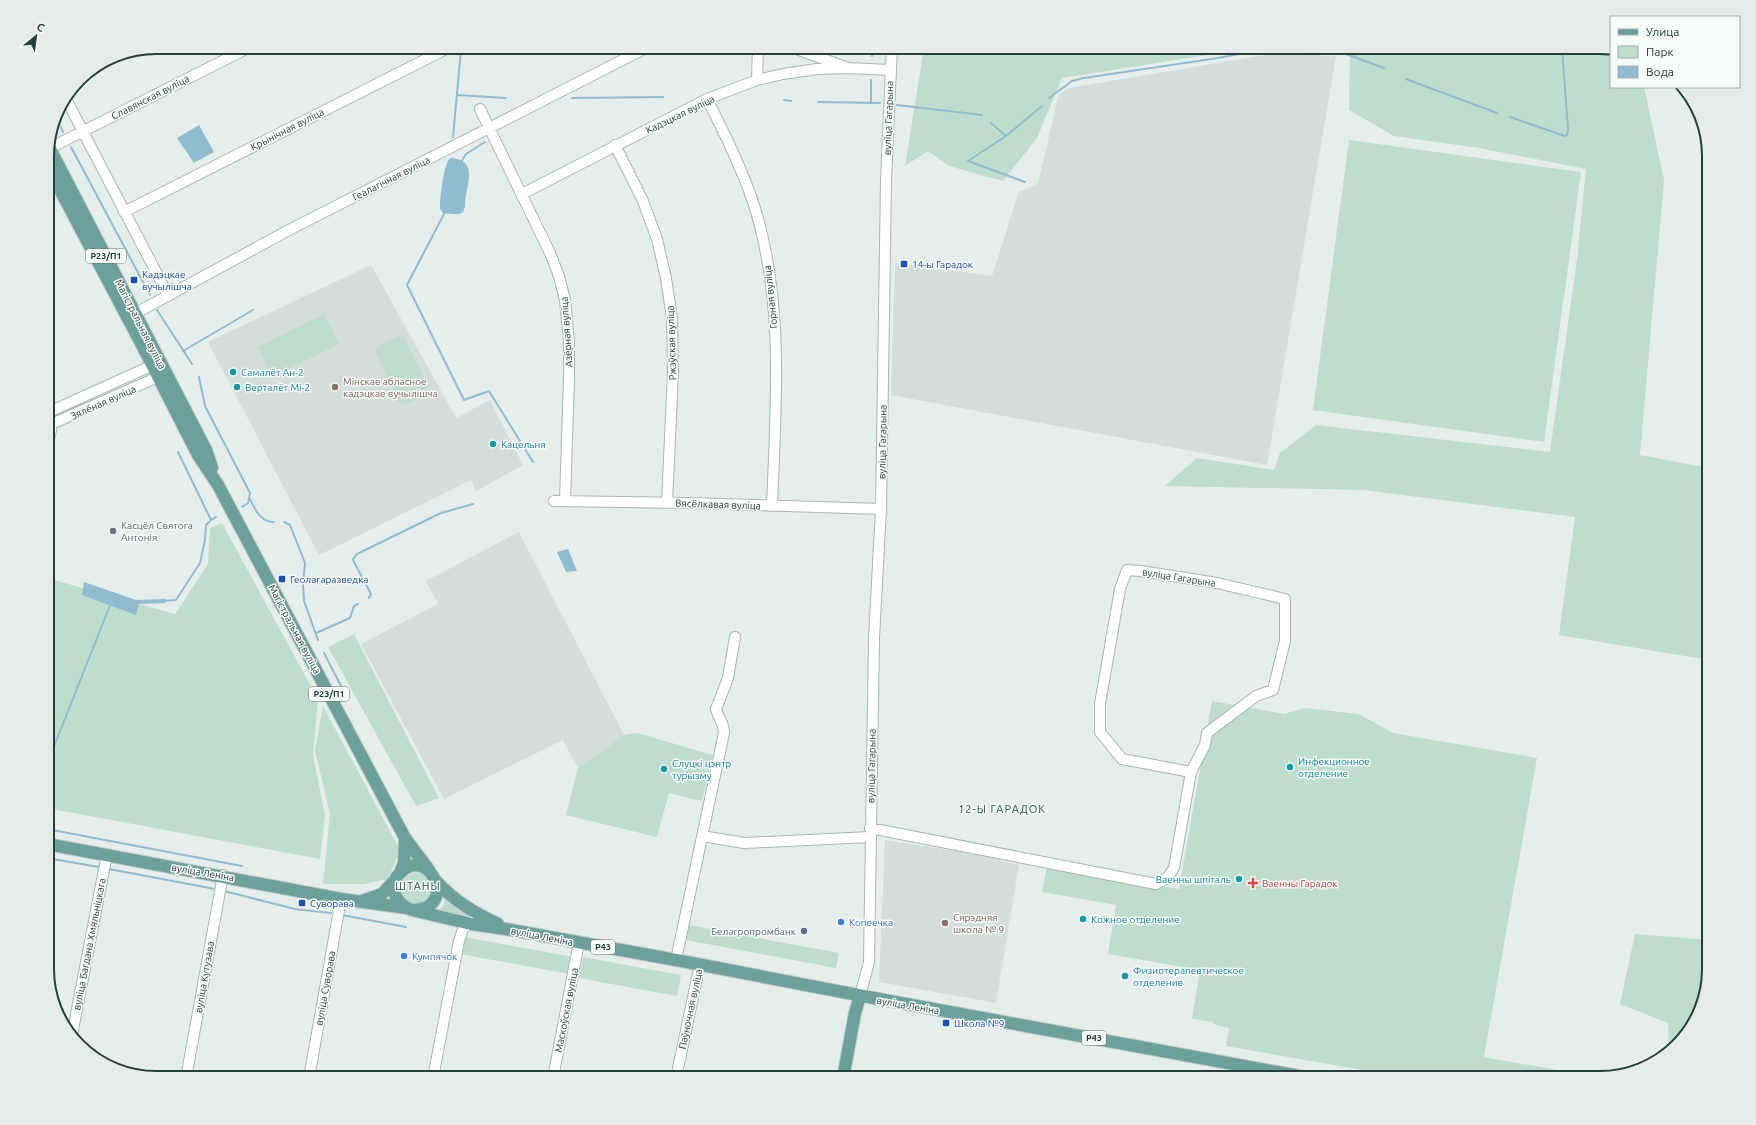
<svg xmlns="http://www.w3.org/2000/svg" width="1756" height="1125" viewBox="0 0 1756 1125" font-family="Ubuntu,sans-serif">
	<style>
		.built { fill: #d3ddda }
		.green { fill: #bfddcc }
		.water { fill: #90bccf }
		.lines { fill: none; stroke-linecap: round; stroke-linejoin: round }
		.stream { stroke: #90bccf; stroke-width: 2 }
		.minor-casing { stroke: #a8b6b3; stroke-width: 12 }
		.major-casing { stroke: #c2c9c8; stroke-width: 14 }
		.minor { stroke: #fff; stroke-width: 10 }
		.major { stroke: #6ca19b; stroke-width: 12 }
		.transit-dot { fill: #1a4fb4; stroke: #f6faf8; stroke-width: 1.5 }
		.culture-dot { fill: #0f9aa8; stroke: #f6faf8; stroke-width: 1.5 }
		.education-dot { fill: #8d6e63; stroke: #f6faf8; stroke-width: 1.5 }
		.worship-dot { fill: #6b7280; stroke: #f6faf8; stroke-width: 1.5 }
		.health-dot { fill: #e0444e; stroke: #f6faf8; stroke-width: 1.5 }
		.shop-dot { fill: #3f7fe0; stroke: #f6faf8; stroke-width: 1.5 }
		.service-dot { fill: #5c6f8a; stroke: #f6faf8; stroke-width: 1.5 }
		.labels { text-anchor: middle; stroke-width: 3; stroke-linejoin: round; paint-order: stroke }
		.shield { fill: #f6faf8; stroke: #647774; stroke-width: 1 }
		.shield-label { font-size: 9px; font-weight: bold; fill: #253f3c }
		.street-label { font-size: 10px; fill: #253f3c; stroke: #f6faf8 }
		.transit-label { font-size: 10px; fill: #164399; stroke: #f6faf8; text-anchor: start }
		.culture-label { font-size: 10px; fill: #0d838f; stroke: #f6faf8; text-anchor: start }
		.education-label { font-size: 10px; fill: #785e54; stroke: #f6faf8; text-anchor: start }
		.worship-label { font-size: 10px; fill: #5b616d; stroke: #f6faf8; text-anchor: start }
		.health-label { font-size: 10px; fill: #be3a42; stroke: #f6faf8; text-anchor: start }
		.shop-label { font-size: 10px; fill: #366cbe; stroke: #f6faf8; text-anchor: start }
		.service-label { font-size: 10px; fill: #4e5e75; stroke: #f6faf8; text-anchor: end }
		.neighbourhood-label { font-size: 11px; letter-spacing: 1px; fill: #21504c; stroke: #f6faf8 }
		.rim { fill: none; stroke: #253f3c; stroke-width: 2 }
	</style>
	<rect width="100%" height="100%" fill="#e5eeeb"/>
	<!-- built -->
	<path class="built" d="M1271 54 1336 56 1267 465 891 395 895 263 992 276 1019 192 1038 183 1059 94 1069 88Z
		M371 265 456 418 490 400 523 465 476 491 471 480 319 555 208 342Z
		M519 532 624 735 578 768 563 740 444 799 361 644 438 604 426 581Z
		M885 840 1000 858V861L1019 865 996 1003 879 982Z"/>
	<!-- green -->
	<path class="green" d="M927 47H1257L1062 78 1037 138 1003 181 949 166 928 151 905 166 924 48Z
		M1345 47H1600L1611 50V87H1644L1664 180 1640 455 1709 468V660L1559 635 1575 517 1363 490 1165 486 1197 458 1274 470 1280 453 1316 425 1550 452 1577 259 1586 169 1479 148 1394 136 1349 110 1350 48Z
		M1349 140 1581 172 1544 442 1313 410Z
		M324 314 339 344 272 377 258 347Z
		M399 336 405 339 428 387 425 395 406 404 399 402 376 354V349L378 346Z
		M222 523 318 699 313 755 325 816 320 859 47 808V578L175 614 208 564 210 528Z
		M354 634 439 798 416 806 328 647Z
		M1212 701 1284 714 1305 708 1359 714 1393 733 1537 758 1484 1057 1574 1073 1573 1078H1408L1226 1046 1229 1028 1213 1024V1022L1192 1019 1200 970 1108 954 1116 905 1042 892 1047 866 1179 889Z
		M323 706 400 850 388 879 364 884H323L330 813 315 751Z
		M637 733 713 755 702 801 669 793 657 837 566 815 578 768 624 735Z
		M401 889a16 16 0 1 1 32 0a16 16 0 1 1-32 0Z
		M447 895 472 916V918L437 912 443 906Z
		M689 925 839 953 836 968 686 940Z
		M1635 934 1709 940V970L1691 1029 1669 1050 1668 1023 1620 1004Z
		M464 937 573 957 569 974 460 954Z
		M583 957 681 975 677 996 579 978Z"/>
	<!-- water -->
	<path class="water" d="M199 125 214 152 194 163 177 138Z
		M450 158C482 160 464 187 465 207L463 212 459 214H452L443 213 440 209C440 198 443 166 450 158Z
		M568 549 577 571 566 572 557 552Z
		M84 582 136 600 166 599 165 603 139 604 136 615 82 595Z"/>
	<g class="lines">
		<!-- stream -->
		<path class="stream" d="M1297 47 1346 54 1384 68
			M872 56 873 47
			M1406 79 1497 113
			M871 80V102
			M457 95 506 98
			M572 98 663 97
			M1049 98 1072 81 1084 78 1218 58 1278 47
			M784 100 791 101
			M818 102 880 103
			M897 105 982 115
			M55 116 63 132
			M1510 117 1565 136 1567 135 1568 129 1562 47
			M991 123 1006 136 968 161 1025 182
			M1006 136 1042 106
			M453 137 461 50
			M71 147 150 295
			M461 162 466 154 485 142
			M445 212 407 285 464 400 489 391 533 462
			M157 310 192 364
			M183 351 253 310
			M199 377 205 406 250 493 248 503 242 507
			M250 499C255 509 260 522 274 522
			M211 520 216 517
			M284 522 290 525 305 563 303 585 304 601 318 640
			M369 598 371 594 369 590 354 562 353 559 357 554 441 513 473 504
			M163 601 176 600 200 563 205 540 206 525 211 520 178 452
			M316 633 350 618 354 606 358 604
			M324 653 341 686
			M47 764 111 603
			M47 829 242 866
			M47 858 99 867
			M109 869 215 889
			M224 891 295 909 331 913
			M342 915 406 927"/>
		<!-- minor casing -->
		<g class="minor-casing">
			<path id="minor" d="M791 47 848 68 890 70
				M757 80 758 47
				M66 99 168 295
				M707 99C724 132 740 164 752 199 785 297 776 404 772 506
				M480 109 550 253 559 276 565 300 569 342V379L565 500
				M615 145 643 201 657 239 666 278 672 318 673 372 667 503
				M50 148 250 47
				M522 194 707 99 757 80 783 74 817 69 848 68
				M124 212 450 47
				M136 313 289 230 648 47
				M47 413 153 365 164 368 158 377 47 426
				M47 449 52 425
				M554 501 689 503 881 509
				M870 828 1156 884 1167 878 1174 868 1191 772 1205 745 1207 733 1256 696 1273 690 1285 641V599L1217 583 1141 571 1127 570 1120 589 1100 704V732L1122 759 1191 772
				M702 836 744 843 870 837
				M676 960 724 733C724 721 718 719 716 709L728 678 735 637
				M860 996 869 962 874 638 881 509 886 180 892 47
				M72 1035 107 854
				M186 1078 223 875
				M309 1078 341 899
				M433 1078 459 941 463 929 474 921
				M553 1078 579 942
				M676 1078 700 964"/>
		</g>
		<!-- major casing -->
		<g class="major-casing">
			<path id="major" d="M48 145 206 450 212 468
				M47 165 143 347 198 455 218 485 405 838 429 870
				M47 844 341 899 407 908
				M400 873 404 863 405 838
				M437 882C454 901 475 913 498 924
				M362 901 382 894 396 879
				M412 910C460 910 429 843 400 873 386 887 397 905 412 910L471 924 506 929 676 960 879 999 1310 1078
				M843 1078 855 1013 860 996"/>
		</g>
		<!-- minor -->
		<use href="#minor" class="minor"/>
		<!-- major -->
		<use href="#major" class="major"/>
	</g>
	<!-- markers -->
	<g class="transit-dot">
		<rect x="900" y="260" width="8" height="8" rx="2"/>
		<rect x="130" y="276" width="8" height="8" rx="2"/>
		<rect x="278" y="575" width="8" height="8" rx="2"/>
		<rect x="298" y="899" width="8" height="8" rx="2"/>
		<rect x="942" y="1019" width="8" height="8" rx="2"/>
	</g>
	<g class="culture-dot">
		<circle cx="233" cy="372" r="4"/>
		<circle cx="237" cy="387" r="4"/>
		<circle cx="493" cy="444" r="4"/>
		<circle cx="1290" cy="767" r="4"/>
		<circle cx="664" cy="769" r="4"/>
		<circle cx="1239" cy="879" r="4"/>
		<circle cx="1083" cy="919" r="4"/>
		<circle cx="1125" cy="976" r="4"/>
	</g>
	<g class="education-dot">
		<circle cx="335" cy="387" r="4"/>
		<circle cx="945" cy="923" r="4"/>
	</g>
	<circle class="worship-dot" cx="113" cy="531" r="4"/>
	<path class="health-dot" d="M1251 877h4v4h4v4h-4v4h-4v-4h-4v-4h4z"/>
	<g class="shop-dot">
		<circle cx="841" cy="922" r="4"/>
		<circle cx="404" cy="956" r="4"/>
	</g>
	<circle class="service-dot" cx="804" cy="931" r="4"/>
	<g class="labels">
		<!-- shield labels -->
		<g class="shield">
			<rect x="86" y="249" width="40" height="14" rx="3"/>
			<rect x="309" y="687" width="40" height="14" rx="3"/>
			<rect x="591" y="940" width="24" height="14" rx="3"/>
			<rect x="1082" y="1031" width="24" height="14" rx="3"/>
		</g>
		<g class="shield-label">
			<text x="106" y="259">Р23/П1</text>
			<text x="329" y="697">Р23/П1</text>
			<text x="603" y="950">Р43</text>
			<text x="1094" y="1041">Р43</text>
		</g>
		<!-- street labels -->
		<g class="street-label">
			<text transform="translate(150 97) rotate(-27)" y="4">Славянская вуліца</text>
			<text transform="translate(680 114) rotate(-26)" y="4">Кадэцкая вуліца</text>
			<text transform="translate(888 118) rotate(-88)" y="4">вуліца Гагарына</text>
			<text transform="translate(287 129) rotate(-27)" y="4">Крынічная вуліца</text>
			<text transform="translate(391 178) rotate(-27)" y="4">Геалагічная вуліца</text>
			<text transform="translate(770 297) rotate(-96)" y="4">Горная вуліца</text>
			<text transform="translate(141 324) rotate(63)" y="4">Магістральная вуліца</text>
			<text transform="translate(566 332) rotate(-94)" y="4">Азёрная вуліца</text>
			<text transform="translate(671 343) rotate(-92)" y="4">Ржэўская вуліца</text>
			<text transform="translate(103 402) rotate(-24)" y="4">Зялёная вуліца</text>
			<text transform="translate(882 442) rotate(-89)" y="4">вуліца Гагарына</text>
			<text transform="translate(718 504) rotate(2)" y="4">Вясёлкавая вуліца</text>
			<text transform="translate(1179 577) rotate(9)" y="4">вуліца Гагарына</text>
			<text transform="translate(295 629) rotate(62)" y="4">Магістральная вуліца</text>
			<text transform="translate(871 766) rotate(-89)" y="4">вуліца Гагарына</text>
			<text transform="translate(203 872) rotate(10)" y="4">вуліца Леніна</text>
			<text transform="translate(542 936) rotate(11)" y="4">вуліца Леніна</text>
			<text transform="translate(89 944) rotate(-79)" y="4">вуліца Багдана Хмяльніцкага</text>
			<text transform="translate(204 977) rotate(-80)" y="4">вуліца Кутузава</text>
			<text transform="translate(325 988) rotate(-80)" y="4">вуліца Суворава</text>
			<text transform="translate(908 1005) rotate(10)" y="4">вуліца Леніна</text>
			<text transform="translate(690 1009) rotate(-78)" y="4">Паўночная вуліца</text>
			<text transform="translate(566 1010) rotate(-79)" y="4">Маскоўская вуліца</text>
		</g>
		<!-- transit labels -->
		<g class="transit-label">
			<text x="912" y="268">14-ы Гарадок</text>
			<text x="142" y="278">Кадэцкае<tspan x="142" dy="12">вучылішча</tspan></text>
			<text x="290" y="583">Геолагаразведка</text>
			<text x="310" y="907">Суворава</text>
			<text x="954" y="1027">Школа №9</text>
		</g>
		<!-- culture labels -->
		<g class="culture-label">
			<text x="241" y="376">Самалёт Ан-2</text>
			<text x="245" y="391">Верталёт Мі-2</text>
			<text x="501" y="448">Кацельня</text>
			<text x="1298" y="765">Инфекционное<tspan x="1298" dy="12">отделение</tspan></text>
			<text x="672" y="767">Слуцкі цэнтр<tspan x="672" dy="12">турызму</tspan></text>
			<text x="1231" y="883" text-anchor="end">Ваенны шпіталь</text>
			<text x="1091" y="923">Кожное отделение</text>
			<text x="1133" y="974">Физиотерапевтическое<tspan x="1133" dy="12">отделение</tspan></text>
		</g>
		<!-- education labels -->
		<g class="education-label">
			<text x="343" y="385">Мінскае абласное<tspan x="343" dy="12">кадэцкае вучылішча</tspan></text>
			<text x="953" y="921">Сярэдняя<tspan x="953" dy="12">школа № 9</tspan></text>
		</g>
		<!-- worship labels -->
		<g class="worship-label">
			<text x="121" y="529">Касцёл Святога<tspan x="121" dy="12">Антонія</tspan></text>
		</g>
		<!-- health labels -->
		<g class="health-label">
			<text x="1262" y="887">Ваенны Гарадок</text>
		</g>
		<!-- shop labels -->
		<g class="shop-label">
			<text x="849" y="926">Копеечка</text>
			<text x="412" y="960">Кумпячок</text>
		</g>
		<!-- service labels -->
		<g class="service-label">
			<text x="796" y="935">Белагропромбанк</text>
		</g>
		<!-- neighbourhood labels -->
		<g class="neighbourhood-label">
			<text x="1002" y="813">12-Ы ГАРАДОК</text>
			<text x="418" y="890">ШТАНЫ</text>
		</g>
	</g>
	<!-- crop -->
	<path d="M0 0H1756V1125H0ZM156 54H1600A102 102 0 0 1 1702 156V969A102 102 0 0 1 1600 1071H156A102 102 0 0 1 54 969V156A102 102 0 0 1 156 54Z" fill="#e5ebe9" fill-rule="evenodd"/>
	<path class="rim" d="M156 54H1600A102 102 0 0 1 1702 156V969A102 102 0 0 1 1600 1071H156A102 102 0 0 1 54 969V156A102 102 0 0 1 156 54Z"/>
	<!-- legend -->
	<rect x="1610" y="16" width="130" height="72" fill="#f6faf8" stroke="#a2afad"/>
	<rect x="1618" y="29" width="20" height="6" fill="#6ca19b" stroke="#a2afad"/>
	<text x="1646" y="36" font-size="12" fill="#253f3c">Улица</text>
	<rect x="1618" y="46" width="20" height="12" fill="#bfddcc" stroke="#a2afad"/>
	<text x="1646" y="56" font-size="12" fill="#253f3c">Парк</text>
	<rect x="1618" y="66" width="20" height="12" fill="#90bccf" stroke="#a2afad"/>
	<text x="1646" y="76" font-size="12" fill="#253f3c">Вода</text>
	<!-- north arrow -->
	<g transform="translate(36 36) rotate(29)" stroke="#f6faf8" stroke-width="3" paint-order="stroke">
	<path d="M0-3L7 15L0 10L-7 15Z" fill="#253f3c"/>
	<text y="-6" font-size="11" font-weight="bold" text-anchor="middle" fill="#253f3c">С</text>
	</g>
</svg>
